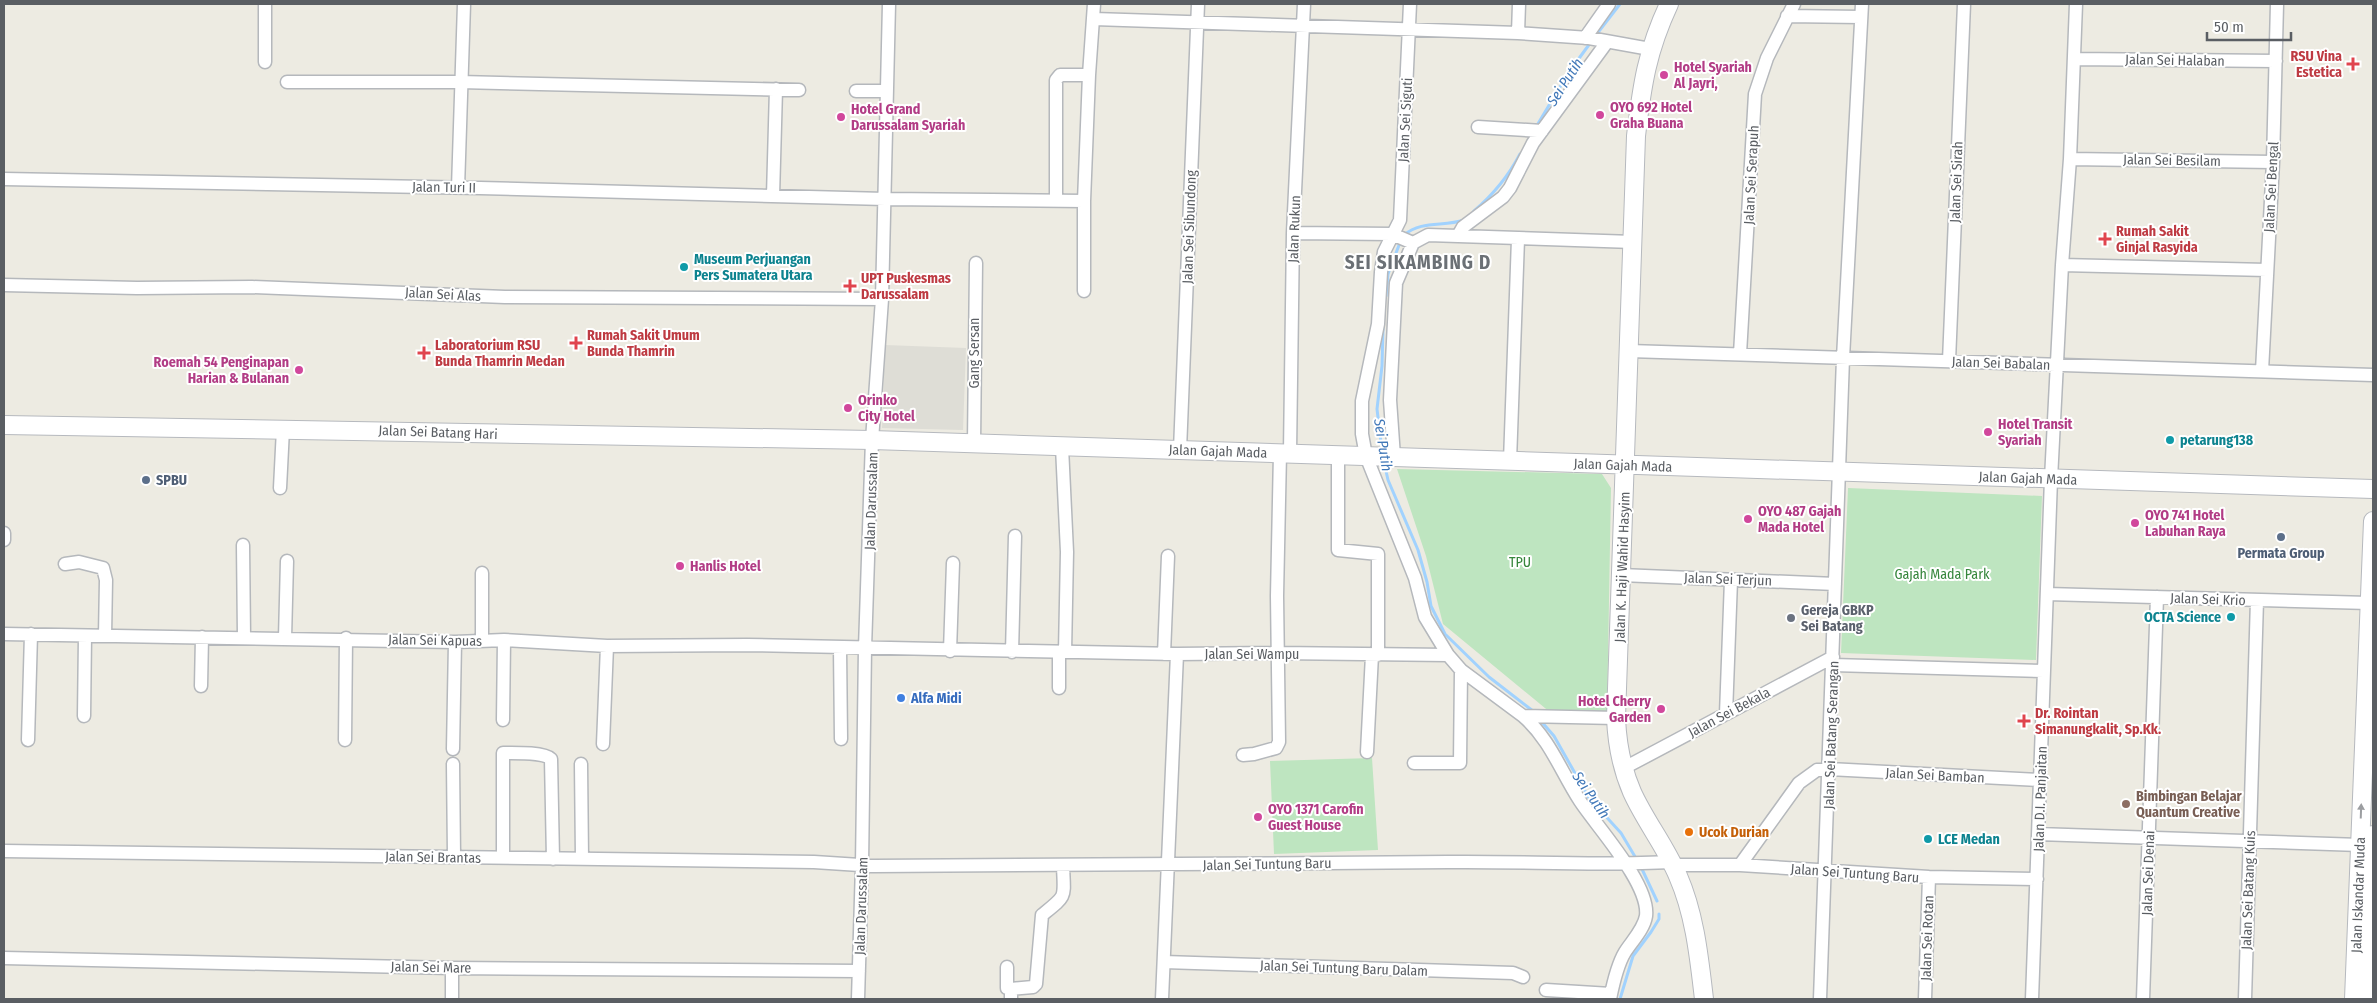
<svg xmlns="http://www.w3.org/2000/svg" width="2377" height="1003" viewBox="0 0 2377 1003" font-family="'Fira Sans Condensed',sans-serif">
	<style>
		.industrial { fill: #deddd6 }
		.green { fill: #bee5c0 }
		.lines { fill: none; stroke-linecap: round; stroke-linejoin: round }
		.stream { stroke: #a1d2fe; stroke-width: 3 }
		.street-casing { stroke: #b5b8bc; stroke-width: 15 }
		.secondary-casing { stroke: #b6b9be; stroke-width: 20 }
		.street { stroke: #fff; stroke-width: 12 }
		.secondary { stroke: #fff; stroke-width: 18 }
		.oneway { fill: #9c9ea1 }
		.health-dot { fill: #e0444e; stroke: #fff; stroke-width: 2 }
		.hotel-dot { fill: #d1479c; stroke: #fff; stroke-width: 2 }
		.culture-dot { fill: #0f9aa8; stroke: #fff; stroke-width: 2 }
		.service-dot { fill: #5c6f8a; stroke: #fff; stroke-width: 2 }
		.worship-dot { fill: #6b7280; stroke: #fff; stroke-width: 2 }
		.shop-dot { fill: #3f7fe0; stroke: #fff; stroke-width: 2 }
		.education-dot { fill: #8d6e63; stroke: #fff; stroke-width: 2 }
		.food-dot { fill: #e8710a; stroke: #fff; stroke-width: 2 }
		.labels { text-anchor: middle; stroke-width: 4; stroke-linejoin: round; paint-order: stroke }
		.health-label { font-size: 14px; font-weight: bold; fill: #be3a42; stroke: #fff; text-anchor: start }
		.street-label { font-size: 14px; fill: #5a5e63; stroke: #fff }
		.hotel-label { font-size: 14px; font-weight: bold; fill: #b23c85; stroke: #fff; text-anchor: start }
		.culture-label { font-size: 14px; font-weight: bold; fill: #0d838f; stroke: #fff; text-anchor: start }
		.service-label { font-size: 14px; font-weight: bold; fill: #4e5e75; stroke: #fff; text-anchor: start }
		.park-label { font-size: 14px; fill: #36863c; stroke: #fff }
		.worship-label { font-size: 14px; font-weight: bold; fill: #5b616d; stroke: #fff; text-anchor: start }
		.shop-label { font-size: 14px; font-weight: bold; fill: #366cbe; stroke: #fff; text-anchor: start }
		.education-label { font-size: 14px; font-weight: bold; fill: #785e54; stroke: #fff; text-anchor: start }
		.food-label { font-size: 14px; font-weight: bold; fill: #c56008; stroke: #fff; text-anchor: start }
		.water-label { font-size: 15px; font-style: italic; fill: #4178b8; stroke: #fff }
		.district-label { font-size: 19px; font-weight: bold; letter-spacing: 1px; fill: #6b7075; stroke: #fff }
	</style>
	<rect width="100%" height="100%" fill="#edebe2"/>
	<!-- industrial -->
	<path class="industrial" d="M885 345 966 348 963 430 882 428Z"/>
	<!-- green -->
	<path class="green" d="M1397 469 1602 474 1611 488 1607 714 1551 713 1443 624 1426 556Z
		M1848 488 2042 496 2036 660 1841 653Z
		M1372 758 1378 850 1274 854 1270 761Z"/>
	<g class="lines">
		<!-- stream -->
		<path class="stream" d="M1596 35 1620 4
			M1536 127 1569 72 1591 42
			M1474 211C1494 194 1508 177 1520 154
			M1404 235C1422 220 1443 227 1464 220
			M1386 296 1388 274 1401 240
			M1382 451 1377 409 1382 366 1383 328
			M1384 462 1388 480 1418 550 1427 582 1431 606 1445 634 1489 677 1533 711
			M1540 720 1554 736 1589 798 1621 833 1637 860
			M1641 867 1657 901
			M1620 999 1633 956 1651 932 1659 919V914"/>
		<!-- street casing -->
		<g class="street-casing">
			<path id="street" d="M1410 4 1400 220 1384 252 1381 272 1378 324 1362 401V434L1366 456 1415 578 1425 617 1448 655
				M1787 16 1861 17
				M1094 19 1518 33 1589 38 1650 49
				M1518 33 1519 4
				M1585 38 1609 4
				M2074 59 2276 61
				M265 62V4
				M287 82H460L799 90
				M856 91H887
				M1478 127 1542 131
				M2070 159 2273 162
				M4 179 480 188 885 199 1084 201
				M458 188 464 4
				M773 196 776 89
				M1056 200V80L1060 75H1089
				M1293 233 1392 234 1413 243
				M1458 236 1463 227 1503 197 1510 188 1533 143 1607 42
				M2062 265 2267 270
				M4 285 137 288 252 287 505 297 882 299
				M1084 291V201L1089 75 1094 4
				M1629 351 2373 375
				M1740 354 1755 94 1767 58 1794 4
				M1949 361 1964 4
				M2262 371 2273 162 2277 4
				M974 443 976 263
				M1062 447 1067 552 1065 652
				M1180 450 1198 4
				M1290 453 1293 233 1304 4
				M1338 455V550L1378 554V655
				M1394 457 1390 400 1396 283 1413 243 1428 235 1633 242
				M1510 461 1518 239
				M280 488 283 429
				M4 540V533
				M243 545 244 637
				M65 564 79 562 103 568 106 580 105 636
				M1621 575 1835 584
				M2047 594 2369 603
				M4 634 455 642 504 640 607 646 747 645 1177 654 1278 653 1448 655 1461 670 1523 716 1616 718
				M285 638 287 561
				M482 641V573
				M840 648 841 739
				M950 651 953 563
				M1012 652 1015 536
				M1059 652V688
				M1164 654 1168 556
				M1833 665 2044 671
				M201 686 202 637
				M1726 714 1731 580
				M84 716 85 636
				M1523 716C1550 739 1561 772 1580 801 1597 827 1650 884 1646 916 1644 929 1632 941 1625 952 1617 965 1613 984 1610 999
				M503 720 504 640
				M28 740 31 634
				M345 740 346 638
				M603 744 607 646
				M453 749 455 642
				M1367 752 1372 655
				M1243 755 1254 754 1276 748 1279 742 1277 596 1280 453
				M1414 763H1460L1461 670
				M453 764 454 856
				M581 764 582 859
				M1624 768 1833 657
				M2038 834 2360 845
				M4 851 814 862 875 866C1066 866 1257 863 1448 862 1522 861 1597 866 1672 862
				M503 857V753C513 753 544 752 551 759L553 859
				M1673 865H1740L1929 877 2037 879
				M1740 865 1799 783 1817 770 1829 769 2040 780
				M4 958 452 968 859 971
				M1164 962 1513 973 1523 977
				M1007 967V988L1011 989V999
				M1011 989 1033 987 1036 984 1042 915C1068 894 1064 899 1063 865
				M1546 990 1611 994
				M452 999V968
				M858 999 862 865 865 648 872 440 882 299 889 4
				M1162 999 1177 654
				M1820 999 1843 358 1862 4
				M1925 999 1929 877
				M2032 999 2051 479 2062 265 2070 159 2076 4
				M2143 999 2157 597
				M2245 999 2257 600"/>
		</g>
		<!-- secondary casing -->
		<g class="secondary-casing">
			<path id="secondary" d="M1669 4C1647 51 1642 85 1636 136L1616 718C1617 742 1622 769 1632 792 1645 821 1666 847 1678 876 1695 915 1699 957 1704 999
				M4 425 872 440 2373 489
				M2354 999 2373 521
				M2367 999 2373 835"/>
		</g>
		<!-- street -->
		<use href="#street" class="street"/>
		<!-- secondary -->
		<use href="#secondary" class="secondary"/>
	</g>
	<!-- one-way arrows -->
	<defs><path id="oneway-solid" d="M-6-.8H1V-3.2L6.5 0L1 3.2V.8H-6Z" transform="scale(1.25)"/></defs>
	<use class="oneway" href="#oneway-solid" transform="translate(2361 811) rotate(-88)"/>
	<!-- markers -->
	<g class="health-dot">
		<path d="M2350.5 56.5h5v5h5v5h-5v5h-5v-5h-5v-5h5z"/>
		<path d="M2102.5 231.5h5v5h5v5h-5v5h-5v-5h-5v-5h5z"/>
		<path d="M847.5 278.5h5v5h5v5h-5v5h-5v-5h-5v-5h5z"/>
		<path d="M573.5 335.5h5v5h5v5h-5v5h-5v-5h-5v-5h5z"/>
		<path d="M421.5 345.5h5v5h5v5h-5v5h-5v-5h-5v-5h5z"/>
		<path d="M2021.5 713.5h5v5h5v5h-5v5h-5v-5h-5v-5h5z"/>
	</g>
	<g class="hotel-dot">
		<circle cx="1664" cy="75" r="5"/>
		<circle cx="1600" cy="115" r="5"/>
		<circle cx="841" cy="117" r="5"/>
		<circle cx="299" cy="370" r="5"/>
		<circle cx="848" cy="408" r="5"/>
		<circle cx="1988" cy="432" r="5"/>
		<circle cx="1748" cy="519" r="5"/>
		<circle cx="2135" cy="523" r="5"/>
		<circle cx="680" cy="566" r="5"/>
		<circle cx="1661" cy="709" r="5"/>
		<circle cx="1258" cy="817" r="5"/>
	</g>
	<g class="culture-dot">
		<circle cx="684" cy="267" r="5"/>
		<circle cx="2170" cy="440" r="5"/>
		<circle cx="2231" cy="617" r="5"/>
		<circle cx="1928" cy="839" r="5"/>
	</g>
	<g class="service-dot">
		<circle cx="146" cy="480" r="5"/>
		<circle cx="2281" cy="537" r="5"/>
	</g>
	<circle class="worship-dot" cx="1791" cy="618" r="5"/>
	<circle class="shop-dot" cx="901" cy="698" r="5"/>
	<circle class="education-dot" cx="2126" cy="804" r="5"/>
	<circle class="food-dot" cx="1689" cy="832" r="5"/>
	<g class="labels">
		<!-- health labels -->
		<g class="health-label">
			<text x="2342" y="61" text-anchor="end">RSU Vina<tspan x="2342" dy="16">Estetica</tspan></text>
			<text x="2116" y="236">Rumah Sakit<tspan x="2116" dy="16">Ginjal Rasyida</tspan></text>
			<text x="861" y="283">UPT Puskesmas<tspan x="861" dy="16">Darussalam</tspan></text>
			<text x="587" y="340">Rumah Sakit Umum<tspan x="587" dy="16">Bunda Thamrin</tspan></text>
			<text x="435" y="350">Laboratorium RSU<tspan x="435" dy="16">Bunda Thamrin Medan</tspan></text>
			<text x="2035" y="718">Dr. Rointan<tspan x="2035" dy="16">Simanungkalit, Sp.Kk.</tspan></text>
		</g>
		<!-- street labels -->
		<g class="street-label">
			<text transform="translate(2175 60) rotate(1)" y="5">Jalan Sei Halaban</text>
			<text transform="translate(1405 120) rotate(-87)" y="5">Jalan Sei Siguti</text>
			<text transform="translate(2172 160) rotate(1)" y="5">Jalan Sei Besilam</text>
			<text transform="translate(1751 175) rotate(-87)" y="5">Jalan Sei Serapuh</text>
			<text transform="translate(1956 182) rotate(-88)" y="5">Jalan Sei Sirah</text>
			<text transform="translate(444 187) rotate(1)" y="5">Jalan Turi II</text>
			<text transform="translate(2271 187) rotate(-87)" y="5">Jalan Sei Bengal</text>
			<text transform="translate(1189 227) rotate(-88)" y="5">Jalan Sei Sibundong</text>
			<text transform="translate(1294 229) rotate(-88)" y="5">Jalan Rukun</text>
			<text transform="translate(443 294) rotate(3)" y="5">Jalan Sei Alas</text>
			<text transform="translate(974 353) rotate(-90)" y="5">Gang Sersan</text>
			<text transform="translate(2001 363) rotate(2)" y="5">Jalan Sei Babalan</text>
			<text transform="translate(438 432) rotate(2)" y="5">Jalan Sei Batang Hari</text>
			<text transform="translate(1218 451) rotate(2)" y="5">Jalan Gajah Mada</text>
			<text transform="translate(1623 465) rotate(2)" y="5">Jalan Gajah Mada</text>
			<text transform="translate(2028 478) rotate(2)" y="5">Jalan Gajah Mada</text>
			<text transform="translate(871 501) rotate(-88)" y="5">Jalan Darussalam</text>
			<text transform="translate(1622 567) rotate(-88)" y="5">Jalan K. Haji Wahid Hasyim</text>
			<text transform="translate(1728 579) rotate(2)" y="5">Jalan Sei Terjun</text>
			<text transform="translate(2208 599) rotate(2)" y="5">Jalan Sei Krio</text>
			<text transform="translate(435 640) rotate(1)" y="5">Jalan Sei Kapuas</text>
			<text x="1252" y="659">Jalan Sei Wampu</text>
			<text transform="translate(1729 712) rotate(-28)" y="5">Jalan Sei Bekala</text>
			<text transform="translate(1831 735) rotate(-88)" y="5">Jalan Sei Batang Serangan</text>
			<text transform="translate(1935 775) rotate(3)" y="5">Jalan Sei Bamban</text>
			<text transform="translate(2040 799) rotate(-88)" y="5">Jalan D.I. Panjaitan</text>
			<text transform="translate(433 857) rotate(1)" y="5">Jalan Sei Brantas</text>
			<text transform="translate(1267 864) rotate(-1)" y="5">Jalan Sei Tuntung Baru</text>
			<text transform="translate(1855 873) rotate(4)" y="5">Jalan Sei Tuntung Baru</text>
			<text transform="translate(2148 873) rotate(-88)" y="5">Jalan Sei Denai</text>
			<text transform="translate(2248 890) rotate(-88)" y="5">Jalan Sei Batang Kuis</text>
			<text transform="translate(2358 895) rotate(-88)" y="5">Jalan Iskandar Muda</text>
			<text transform="translate(861 906) rotate(-88)" y="5">Jalan Darussalam</text>
			<text transform="translate(1927 938) rotate(-88)" y="5">Jalan Sei Rotan</text>
			<text transform="translate(431 967) rotate(1)" y="5">Jalan Sei Mare</text>
			<text transform="translate(1344 968) rotate(2)" y="5">Jalan Sei Tuntung Baru Dalam</text>
		</g>
		<!-- hotel labels -->
		<g class="hotel-label">
			<text x="1674" y="72">Hotel Syariah<tspan x="1674" dy="16">Al Jayri,</tspan></text>
			<text x="1610" y="112">OYO 692 Hotel<tspan x="1610" dy="16">Graha Buana</tspan></text>
			<text x="851" y="114">Hotel Grand<tspan x="851" dy="16">Darussalam Syariah</tspan></text>
			<text x="289" y="367" text-anchor="end">Roemah 54 Penginapan<tspan x="289" dy="16">Harian &amp; Bulanan</tspan></text>
			<text x="858" y="405">Orinko<tspan x="858" dy="16">City Hotel</tspan></text>
			<text x="1998" y="429">Hotel Transit<tspan x="1998" dy="16">Syariah</tspan></text>
			<text x="1758" y="516">OYO 487 Gajah<tspan x="1758" dy="16">Mada Hotel</tspan></text>
			<text x="2145" y="520">OYO 741 Hotel<tspan x="2145" dy="16">Labuhan Raya</tspan></text>
			<text x="690" y="571">Hanlis Hotel</text>
			<text x="1651" y="706" text-anchor="end">Hotel Cherry<tspan x="1651" dy="16">Garden</tspan></text>
			<text x="1268" y="814">OYO 1371 Carofin<tspan x="1268" dy="16">Guest House</tspan></text>
		</g>
		<!-- culture labels -->
		<g class="culture-label">
			<text x="694" y="264">Museum Perjuangan<tspan x="694" dy="16">Pers Sumatera Utara</tspan></text>
			<text x="2180" y="445">petarung138</text>
			<text x="2221" y="622" text-anchor="end">OCTA Science</text>
			<text x="1938" y="844">LCE Medan</text>
		</g>
		<!-- service labels -->
		<g class="service-label">
			<text x="156" y="485">SPBU</text>
			<text x="2281" y="558" text-anchor="middle">Permata Group</text>
		</g>
		<!-- park labels -->
		<g class="park-label">
			<text x="1520" y="567">TPU</text>
			<text x="1942" y="579">Gajah Mada Park</text>
		</g>
		<!-- worship labels -->
		<g class="worship-label">
			<text x="1801" y="615">Gereja GBKP<tspan x="1801" dy="16">Sei Batang</tspan></text>
		</g>
		<!-- shop labels -->
		<g class="shop-label">
			<text x="911" y="703">Alfa Midi</text>
		</g>
		<!-- education labels -->
		<g class="education-label">
			<text x="2136" y="801">Bimbingan Belajar<tspan x="2136" dy="16">Quantum Creative</tspan></text>
		</g>
		<!-- food labels -->
		<g class="food-label">
			<text x="1699" y="837">Ucok Durian</text>
		</g>
		<!-- water labels -->
		<g class="water-label">
			<text transform="translate(1565 82) rotate(-57)" y="5">Sei Putih</text>
			<text transform="translate(1383 445) rotate(81)" y="5">Sei Putih</text>
			<text transform="translate(1591 795) rotate(55)" y="5">Sei Putih</text>
		</g>
		<!-- district labels -->
		<g class="district-label">
			<text x="1418" y="269">SEI SIKAMBING D</text>
		</g>
	</g>
	<!-- border -->
	<rect width="2377" height="1003" fill="none" stroke="#5a5e63" stroke-width="10"/>
	<!-- scale -->
	<path d="M2207 32v8h84v-8" fill="none" stroke="#5a5e63" stroke-width="2.5"/>
	<text x="2214" y="32" font-size="15" fill="#5a5e63" stroke="#ffffff" stroke-width="4" paint-order="stroke">50 m</text>
</svg>
